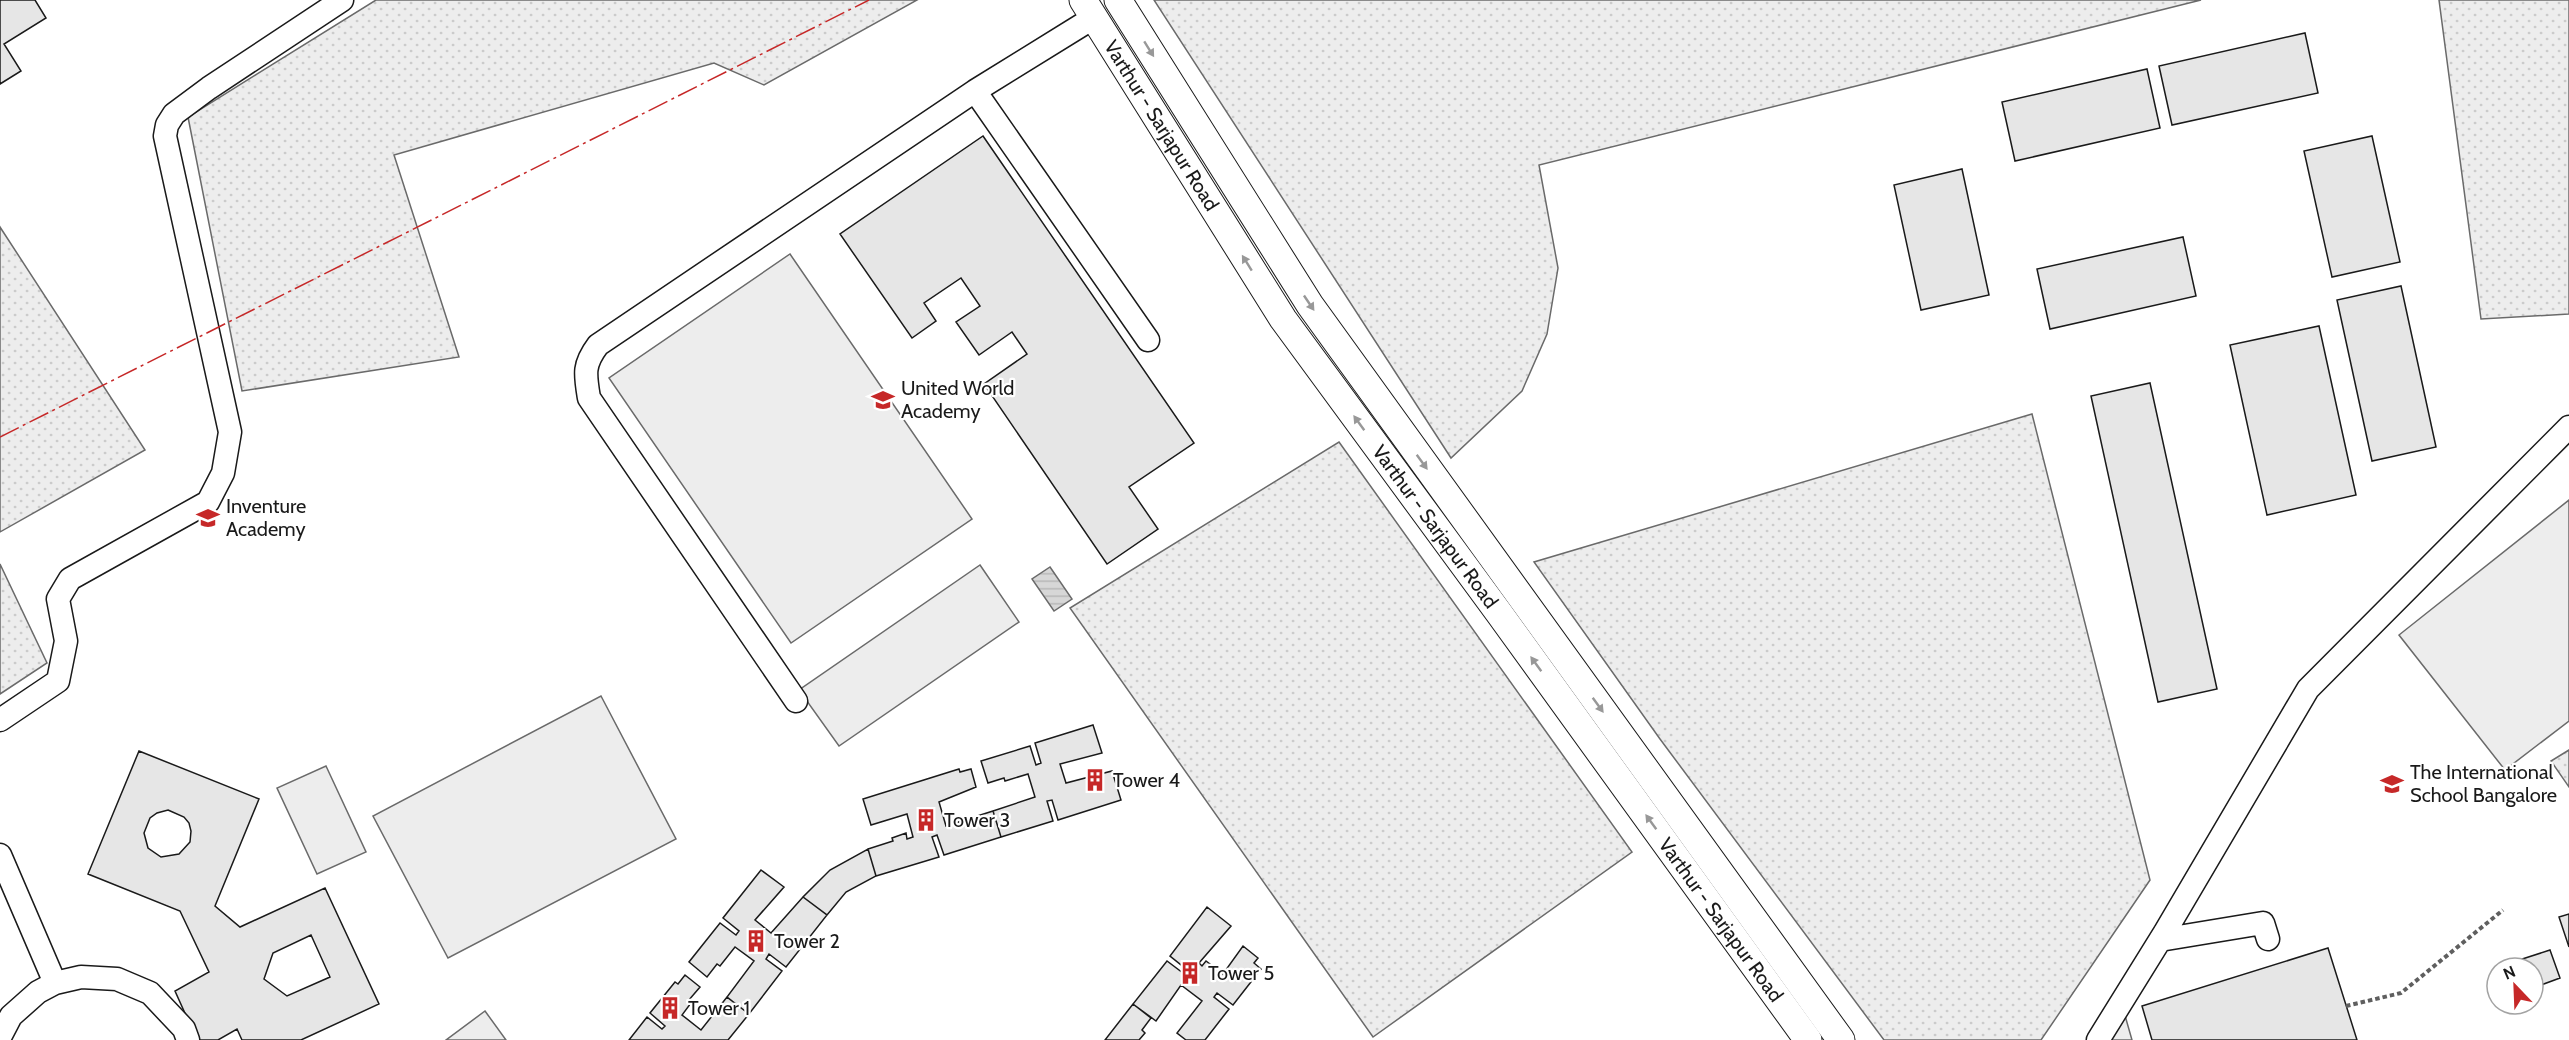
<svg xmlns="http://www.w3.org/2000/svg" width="2569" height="1040" viewBox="0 0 2569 1040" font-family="Cabin,sans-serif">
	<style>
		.grass { fill: url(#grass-dots); stroke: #6a6a6a; stroke-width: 1.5 }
		.built { fill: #ededed; stroke: #6a6a6a; stroke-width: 1.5 }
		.water { fill: url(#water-rules); stroke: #6a6a6a; stroke-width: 1.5 }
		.building { fill: #e6e6e6; stroke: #1a1a1a; stroke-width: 1.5; fill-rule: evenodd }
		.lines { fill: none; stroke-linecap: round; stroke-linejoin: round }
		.minor-casing { stroke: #1a1a1a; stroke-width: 25 }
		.major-casing { stroke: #1a1a1a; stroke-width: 29 }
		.path { stroke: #5f5f5f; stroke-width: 4; stroke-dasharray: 4.5 3; stroke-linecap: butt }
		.minor { stroke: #fff; stroke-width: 22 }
		.major { stroke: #fff; stroke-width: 27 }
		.power { stroke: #c62828; stroke-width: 1.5; stroke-dasharray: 21 4.5 3 4.5; stroke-linecap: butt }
		.oneway { fill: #989898 }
		.labels { text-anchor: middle; stroke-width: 4.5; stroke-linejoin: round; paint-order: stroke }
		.street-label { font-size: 20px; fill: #1a1a1a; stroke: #fff }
		.poi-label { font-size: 20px; fill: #1a1a1a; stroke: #fff; text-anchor: start }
	</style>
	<defs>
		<pattern id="grass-dots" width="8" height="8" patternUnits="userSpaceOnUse" patternTransform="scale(1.5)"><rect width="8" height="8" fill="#ededed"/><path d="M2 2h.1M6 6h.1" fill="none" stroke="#cbcbcb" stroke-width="1.8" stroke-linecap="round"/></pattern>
		<pattern id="water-rules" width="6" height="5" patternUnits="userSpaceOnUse" patternTransform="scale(1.5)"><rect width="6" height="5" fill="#d7d7d7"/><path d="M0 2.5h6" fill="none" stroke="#b8b8b8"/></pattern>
	</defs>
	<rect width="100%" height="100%" fill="#fff"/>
	<!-- grass -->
	<path class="grass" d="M376 0H917L764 85 714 63 394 155 459 357 242 391 188 117Z
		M1154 0H2201L1539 165 1558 268 1547 334 1522 391 1451 458Z
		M2439 0H2569V314L2481 319Z
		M0 227 145 450 0 532Z
		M2032 414 2150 880 2041 1040H1884L1660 739 1534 562Z
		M1339 442 1632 852 1373 1037 1070 608Z
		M0 564 47 663 0 694Z
		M2569 750V787L2551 761Z"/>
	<!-- built -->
	<path class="built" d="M790 254 972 519 791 643 609 378Z
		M2569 500V721L2505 770 2399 635Z
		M980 565 1019 622 839 746 799 690Z
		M601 696 676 839 448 958 373 816Z
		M326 766 366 852 317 874 277 788Z
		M485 1011 506 1040H446Z
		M2124 1012 2132 1040H2107Z"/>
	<!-- water -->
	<path class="water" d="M1050 567 1072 599 1054 611 1032 579Z"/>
	<!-- building -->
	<path class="building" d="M0 0H35L46 18 4 44 21 71 0 84Z
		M2305 33 2318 93 2172 125 2159 66Z
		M2147 69 2160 128 2015 161 2002 102Z
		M983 136 1194 443 1129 487 1158 529 1107 564 984 384 1027 354 1012 332 979 355 956 322 980 306 961 278 924 303 936 321 912 338 840 234Z
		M2372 136 2400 262 2332 277 2304 151Z
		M1962 169 1989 295 1921 310 1894 185Z
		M2183 237 2196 296 2050 329 2037 269Z
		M2401 286 2436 447 2372 461 2337 300Z
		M2319 326 2356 495 2267 515 2230 345Z
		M2150 383 2217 689 2158 702 2091 396Z
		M1093 725 1102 753 1060 764 1066 783 1112 771 1121 800 1058 820 1052 800 1047 801 1053 821 1001 837 993 811 1035 797 1028 774 1005 781 1004 778 988 783 981 761 1030 746 1036 765 1041 763 1035 743Z
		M139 751 259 799 215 906 240 927 325 888 379 1004 301 1040H242L237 1029 218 1040H197L175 991 209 972 180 911 88 874ZM168 810 184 817 189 823 191 831 190 842 179 854 161 857 148 848 144 833 150 818 157 813ZM311 935 330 977 287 996 264 979 273 953Z
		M959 769 960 772 971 769 976 787 939 802 946 826 993 811 1001 837 944 855 937 835 932 837 939 857 876 876 868 849 893 841 892 838 906 833 907 839 913 837 907 814 871 825 863 799Z
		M868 849 876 876 846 892 827 915 803 897 830 870Z
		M761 870 784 887 755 920 771 933 803 897 827 915 786 967 769 954 766 959 782 971 749 1014 727 997 754 961 735 947 720 966 717 964 707 977 689 962 720 923 736 935 739 931 723 918Z
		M1207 907 1231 926 1199 963 1202 966 1206 961 1223 974 1243 946 1258 958 1254 963 1261 969 1233 1005 1217 993 1214 997 1229 1009 1205 1040H1186L1177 1033 1202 1001 1181 985 1156 1021 1133 1004 1167 961 1183 973 1186 969 1170 956Z
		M2569 914V947L2559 917Z
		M2328 948 2357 1040H2152L2142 1006Z
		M2550 950 2560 978 2533 988V968H2518L2516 961Z
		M685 975 700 987 688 1001 691 1003 682 1015 701 1030 727 997 749 1014 728 1040H629L647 1017 662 1029 665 1026 650 1013 675 982 678 984Z
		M1133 1004 1151 1018 1142 1030 1145 1033 1139 1040H1105Z"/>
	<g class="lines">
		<!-- minor casing -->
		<g class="minor-casing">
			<path id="minor" d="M975 91 1148 340
				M796 701 589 398C585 374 583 365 598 345L975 91 1093 18
				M0 720 58 681 66 641 58 599 70 579 208 502 223 473 230 432 165 136 167 125 174 114 209 88 342 0
				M0 855 55 983
				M2160 940 2263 923 2268 939
				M0 1037 11 1016 38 992 55 983 81 977 117 979 150 993 184 1029 188 1040
				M2098 1040 2165 932 2308 689 2569 427"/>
		</g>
		<!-- major casing -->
		<g class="major-casing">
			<g id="major">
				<path id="s1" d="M1083 0 1283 319 1499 613 1808 1040"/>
				<path d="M1118 0 1310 305 1841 1040"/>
			</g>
		</g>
		<!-- path -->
		<path class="path" d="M2346 1006 2401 993 2503 910"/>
		<!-- minor -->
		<use href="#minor" class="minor"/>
		<!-- major -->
		<use href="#major" class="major"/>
		<!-- power -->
		<path class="power" d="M0 437 869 0"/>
	</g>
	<!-- one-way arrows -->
	<defs><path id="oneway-solid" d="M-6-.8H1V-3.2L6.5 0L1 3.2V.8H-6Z" transform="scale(1.5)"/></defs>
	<g class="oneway">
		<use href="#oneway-solid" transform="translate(1149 49) rotate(58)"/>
		<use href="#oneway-solid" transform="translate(1247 263) rotate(-122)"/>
		<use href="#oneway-solid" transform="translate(1309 303) rotate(56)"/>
		<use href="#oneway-solid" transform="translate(1359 423) rotate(-126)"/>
		<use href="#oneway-solid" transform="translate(1422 462) rotate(54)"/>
		<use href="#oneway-solid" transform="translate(1536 664) rotate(-126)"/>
		<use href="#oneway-solid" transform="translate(1598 705) rotate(54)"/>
		<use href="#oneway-solid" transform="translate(1651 822) rotate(-126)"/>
	</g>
	<!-- icons -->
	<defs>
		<g id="school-bare" transform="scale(1.8)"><path d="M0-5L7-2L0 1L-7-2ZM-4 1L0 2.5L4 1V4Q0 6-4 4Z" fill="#c62828" stroke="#fff" stroke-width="2.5" paint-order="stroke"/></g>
		<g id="building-bare" transform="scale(1.8)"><path d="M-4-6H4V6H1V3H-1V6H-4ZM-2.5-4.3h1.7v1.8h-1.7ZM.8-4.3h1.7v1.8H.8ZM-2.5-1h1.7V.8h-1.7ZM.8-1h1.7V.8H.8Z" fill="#c62828" stroke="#fff" stroke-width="2.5" paint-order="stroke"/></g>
	</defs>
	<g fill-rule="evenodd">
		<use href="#school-bare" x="883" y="400"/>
		<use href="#school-bare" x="208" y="518"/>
		<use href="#building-bare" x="1095" y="780"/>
		<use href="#school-bare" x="2392" y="784"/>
		<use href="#building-bare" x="926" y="820"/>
		<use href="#building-bare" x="756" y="941"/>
		<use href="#building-bare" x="1190" y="973"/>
		<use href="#building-bare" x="670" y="1008"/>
	</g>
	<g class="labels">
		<!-- street labels -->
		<g class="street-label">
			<text dy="7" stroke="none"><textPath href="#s1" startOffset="148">Varthur - Sarjapur Road</textPath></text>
			<text dy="7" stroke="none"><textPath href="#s1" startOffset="634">Varthur - Sarjapur Road</textPath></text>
			<text dy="7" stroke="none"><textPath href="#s1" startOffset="1120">Varthur - Sarjapur Road</textPath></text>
		</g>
		<!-- poi labels -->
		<g class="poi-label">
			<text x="901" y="395">United World<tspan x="901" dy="23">Academy</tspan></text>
			<text x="226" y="513">Inventure<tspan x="226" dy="23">Academy</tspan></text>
			<text x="2410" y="779">The International<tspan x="2410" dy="23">School Bangalore</tspan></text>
			<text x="1113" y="787">Tower 4</text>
			<text x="944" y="827">Tower 3</text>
			<text x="774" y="948">Tower 2</text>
			<text x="1208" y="980">Tower 5</text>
			<text x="688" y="1015">Tower 1</text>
		</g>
	</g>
	<!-- north arrow -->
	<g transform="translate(2515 986) rotate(337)"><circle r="28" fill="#ffffff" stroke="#a3a3a3" stroke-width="1.5"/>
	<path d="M0-4.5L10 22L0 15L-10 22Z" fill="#c62828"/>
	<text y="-9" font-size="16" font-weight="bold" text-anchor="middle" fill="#1a1a1a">N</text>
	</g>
</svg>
